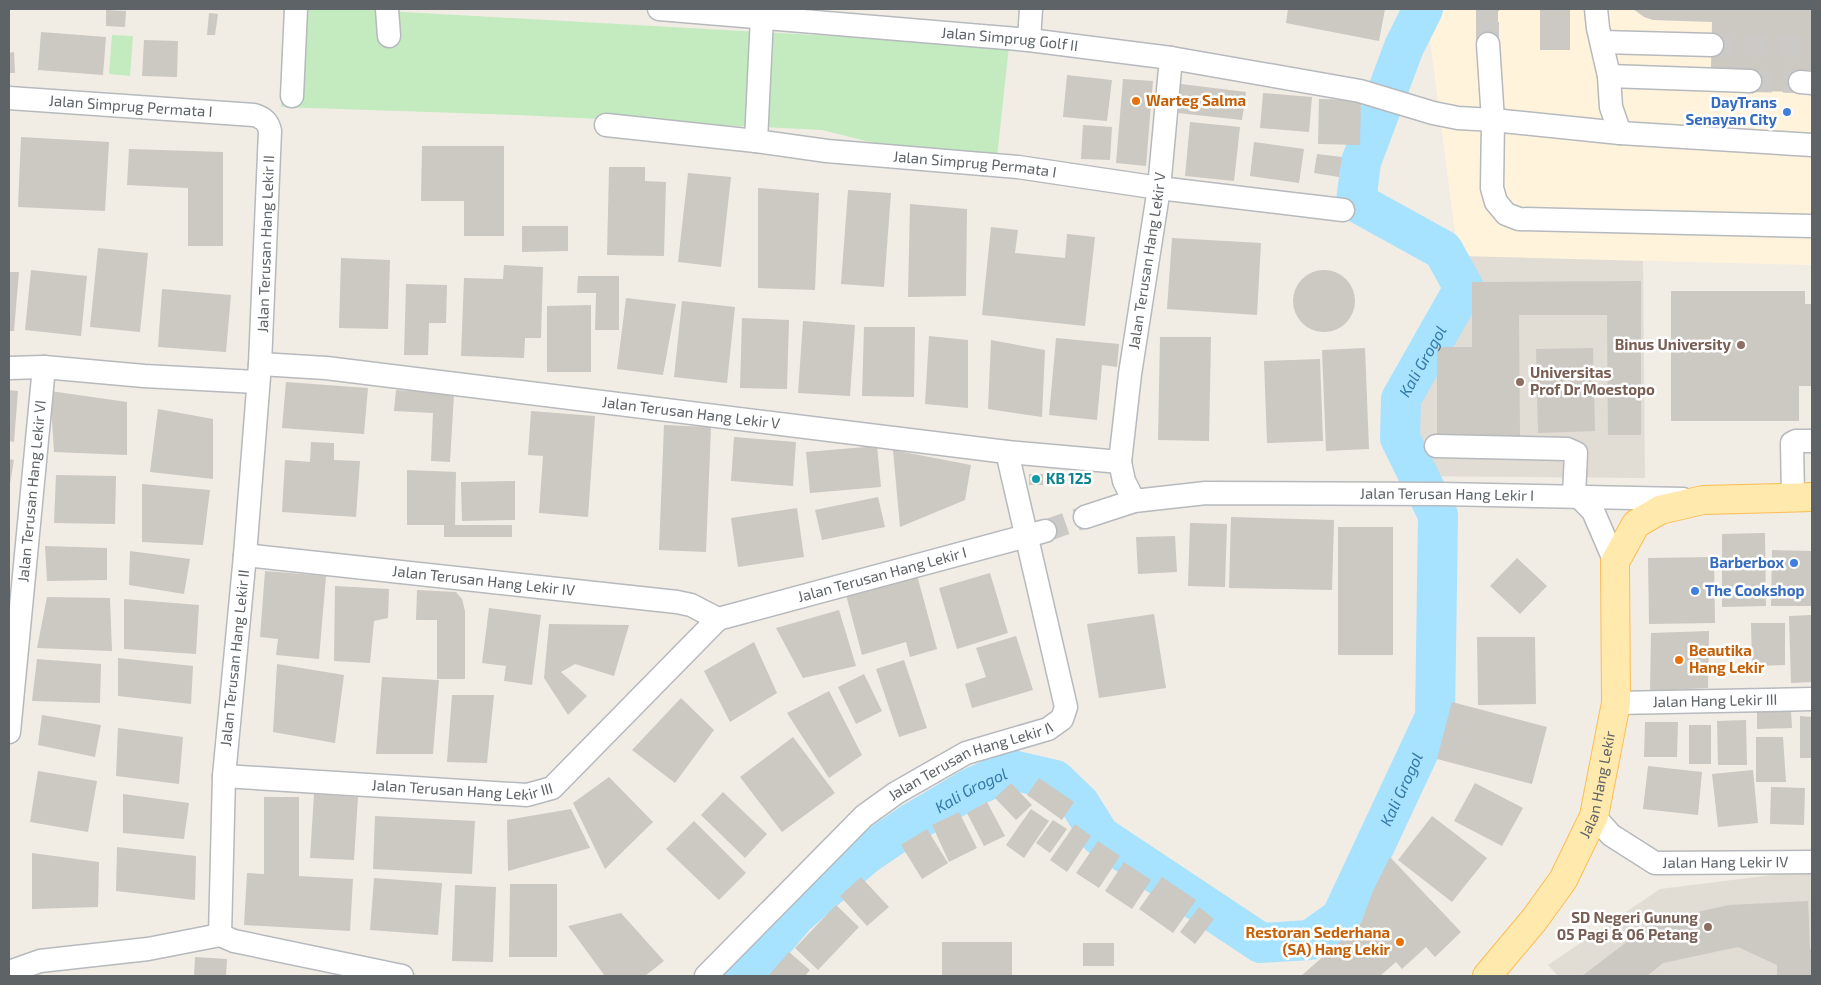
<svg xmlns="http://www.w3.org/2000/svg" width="1821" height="985" viewBox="0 0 1821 985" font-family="'Exo 2',sans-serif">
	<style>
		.commercial { fill: #fff3dc }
		.education { fill: #e1dcd4 }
		.green { fill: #c4eac0 }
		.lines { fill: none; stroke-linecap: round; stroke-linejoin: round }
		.river { stroke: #a7e2ff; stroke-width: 40 }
		.building { fill: #ccc8c2 }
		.minor-tunnel { stroke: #cccac6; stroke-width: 22; stroke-dasharray: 22 11; stroke-linecap: butt }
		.minor-casing { stroke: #b6b9bd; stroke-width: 25 }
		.major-casing { stroke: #febc52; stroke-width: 30 }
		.minor { stroke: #fff; stroke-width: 22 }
		.major { stroke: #ffe9ac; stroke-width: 28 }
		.food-dot { fill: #e8710a; stroke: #fff; stroke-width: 2 }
		.shop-dot { fill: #3f7fe0; stroke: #fff; stroke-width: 2 }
		.education-dot { fill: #8d6e63; stroke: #fff; stroke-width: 2 }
		.culture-dot { fill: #0f9aa8; stroke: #fff; stroke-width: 2 }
		.labels { text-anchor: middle; stroke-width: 5; stroke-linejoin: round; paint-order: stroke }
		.street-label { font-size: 15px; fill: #5d6367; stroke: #fff }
		.food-label { font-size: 15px; font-weight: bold; fill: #c56008; stroke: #fff; text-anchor: start }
		.shop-label { font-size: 15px; font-weight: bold; fill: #366cbe; stroke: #fff; text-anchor: end }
		.education-label { font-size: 15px; font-weight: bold; fill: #785e54; stroke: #fff; text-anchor: end }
		.culture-label { font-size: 15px; font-weight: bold; fill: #0d838f; stroke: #fff; text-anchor: start }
		.water-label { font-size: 16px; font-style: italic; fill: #3579a8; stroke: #fff }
	</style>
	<rect width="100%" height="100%" fill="#f1ede5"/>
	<!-- commercial -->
	<path class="commercial" d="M1426 9H1812V265L1458 256Z"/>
	<!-- education -->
	<path class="education" d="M1458 256 1643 261 1645 478 1401 476 1382 418 1411 345Z
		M1812 870V976H1558L1548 965 1660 889Z"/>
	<!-- green -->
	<path class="green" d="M286 9H351L1009 46 997 157 890 147 822 130 518 115 281 107Z
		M112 35 133 36 130 76 109 74Z"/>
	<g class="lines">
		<!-- river -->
		<path class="river" id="s1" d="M744 976 795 916 865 855 912 823 973 787 1012 770 1055 780 1080 804 1100 836 1261 943 1310 940 1341 918 1435 717 1438 515 1400 438 1401 399 1464 288 1443 250 1356 202 1361 162 1404 47 1423 9"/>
	</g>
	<!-- building -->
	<path class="building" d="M1288 9H1385L1379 41 1286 23Z
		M1476 9H1498V44H1476Z
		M1633 9H1812V70H1801L1800 92 1750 91V69H1711L1712 22 1653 20 1644 17Z
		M106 10 126 11 125 27 106 26Z
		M1540 10H1570V50H1540Z
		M209 13 218 14 215 35H207Z
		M41 32 106 37 103 75 38 70Z
		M144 40 178 41 177 77 142 76Z
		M14 52 15 73H9V53Z
		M1067 75 1112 80 1107 121 1063 117Z
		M1123 79 1153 81 1146 166 1116 163Z
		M1181 84 1246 92 1242 120 1178 113Z
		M1263 93 1312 97 1309 132 1260 128Z
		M1319 99 1361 100 1360 145 1318 144Z
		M1190 122 1240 127 1234 181 1185 176Z
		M1083 125 1112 127 1110 160 1081 159Z
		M21 137 109 142 105 211 18 207Z
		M1254 142 1304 149 1299 183 1250 176Z
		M422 146H504V236H464V201H421Z
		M129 149 223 152V246H188V188L127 185Z
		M1317 154 1342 157 1339 177 1314 173Z
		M609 167H645V181L666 182 664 256 607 255Z
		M688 173 731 177 721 267 678 262Z
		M758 188 819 193 815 290 758 288Z
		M848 190 891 193 884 287 841 284Z
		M910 204 967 209 966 296 908 297Z
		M522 226H568V251L522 252Z
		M991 227 1018 230 1015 253 1065 258 1067 234 1095 237 1085 326 982 315Z
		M1172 238 1261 243 1257 315 1167 309Z
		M98 248 148 253 140 332 90 327Z
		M341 258 390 260 388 329 339 328Z
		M504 265 543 267 541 338H525L524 358 461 356 464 278 503 279Z
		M1293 301a31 31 0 1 1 62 0a31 31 0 1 1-62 0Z
		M31 270 87 276 81 336 25 330Z
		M9 272H19L14 331H9Z
		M578 276H619V330H595L596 293H577Z
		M1641 281V435H1608L1607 315H1519L1520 437 1437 438V347H1472V282Z
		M406 284 447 285 446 323H429L428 355H404Z
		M162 289 231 295 226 352 158 347Z
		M1671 291H1805V304H1812V386H1799V421H1671Z
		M626 298 676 304 663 375 617 369Z
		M682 301 735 307 727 383 674 377Z
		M591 305V372H547V306Z
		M742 318 789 320 787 389 740 388Z
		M803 321 855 325 850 396 798 393Z
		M864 327H915L914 397 862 396Z
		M929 336 968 340V408L925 404Z
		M1160 337H1211L1209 441 1158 440Z
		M1056 338 1119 344 1117 367 1102 365 1097 420 1049 415Z
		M991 340 1045 350 1042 417 988 409Z
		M1365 348 1369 449 1326 451 1322 350Z
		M1593 348 1595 431 1538 433 1536 349Z
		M1320 359 1323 441 1267 443 1264 361Z
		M286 382 368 388 364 434 282 428Z
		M9 390 18 391 14 442 9 441Z
		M396 390 454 394 450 462 431 461 433 413 394 411Z
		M50 391 127 402V455L54 452Z
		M158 409 213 419V479L150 472Z
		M531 411 595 416 588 517 539 513 543 456 528 455Z
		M664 425 711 427 706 552 659 550Z
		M734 437 796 442 793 486 731 481Z
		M311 442 334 443V460L360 461 356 517 282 512 285 460 310 462Z
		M877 446 881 487 810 493 806 452Z
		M893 450 971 465 965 500 900 527Z
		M9 459 14 460 10 484 9 483Z
		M407 470 456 472 455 525H512V537H444V525H407Z
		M1029 474H1043V485H1029Z
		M56 475 116 476 115 524 54 523Z
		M515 481V520L462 521 461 482Z
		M142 484 210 490 203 545 142 542Z
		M878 497 885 527 822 540 815 510Z
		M797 508 804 557 738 567 731 518Z
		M1231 517 1334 520 1332 590 1229 588Z
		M1190 523 1227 524 1225 587 1188 586Z
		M1338 527H1393V655H1338Z
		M1765 533 1766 606 1722 607V534Z
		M1175 536 1177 572 1138 574 1136 537Z
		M45 546 107 548V580L47 581Z
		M1772 550 1812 551V606H1771Z
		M130 551 190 559 184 594 129 585Z
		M1714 557 1715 623 1649 624 1648 558Z
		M1517 558 1547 586 1520 614 1490 586Z
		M265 571 326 576 319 659 276 655 278 639 260 637Z
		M990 573 1008 633 957 649 939 588Z
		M917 575 937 649 910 657 906 642 862 655 846 595Z
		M335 586 389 589 388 618 374 621 370 663 334 661Z
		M417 590 456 592 462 599 465 611V679H437V620H416Z
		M47 597 110 598 112 651 37 648Z
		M124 599 199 605 196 654 124 649Z
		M489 608 541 615 532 685 504 681 506 666 482 663Z
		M839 610 856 666 803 678 776 628Z
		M1154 614 1166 688 1099 698 1087 624Z
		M1812 615V682L1791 683 1789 616Z
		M1751 623H1785V665L1752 666Z
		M549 624 629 625 614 676 575 664 561 672 587 696 568 715 544 678Z
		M1709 631 1708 688 1650 691 1651 633Z
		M1016 636 1033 690 972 708 965 684 986 677 976 648Z
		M1477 637H1535L1536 704 1478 705Z
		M754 642 777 693 730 722 704 671Z
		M118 658 193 666 191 704 118 696Z
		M37 659 101 664 100 703 32 701Z
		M904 660 927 728 899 737 876 669Z
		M277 664 344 675 335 743 273 732Z
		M864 674 882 711 856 724 838 687Z
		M382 677 439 680 433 754H376Z
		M829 691 862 755 829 778 787 713Z
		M452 695H494L487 763 447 762Z
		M681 698 714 730 675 783 632 750Z
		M1452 702 1547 727 1532 784 1437 759Z
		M1791 710 1792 728 1757 729V712Z
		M42 715 101 725 95 757 38 745Z
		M1800 716 1812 717V758H1800Z
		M1746 720 1747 765H1718L1717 721Z
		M1645 722H1678L1677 757H1644Z
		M1689 725H1711V764H1689Z
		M118 728 183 737 179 784 116 776Z
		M793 737 835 793 782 832 740 777Z
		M1756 737H1783L1786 782H1756Z
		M1648 766 1702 772 1698 815 1643 809Z
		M1753 770 1758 823 1718 827 1712 774Z
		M38 771 97 781 88 832 30 822Z
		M609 777 653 822 605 869 573 803Z
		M1039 778 1074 802 1062 820 1027 795Z
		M1011 783 1032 805 1016 820 995 798Z
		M1475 783 1523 808 1502 846 1454 821Z
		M1771 787 1805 788 1804 825 1770 824Z
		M723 792 767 834 745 858 701 815Z
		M123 794 189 803 184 839 123 833Z
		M314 794 358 797 354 860 310 858Z
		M264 797H299V876L353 879 350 931 244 925 247 873 264 874Z
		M987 802 1005 836 984 846 967 813Z
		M571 809 590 848 508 871 507 820Z
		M1031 809 1049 821 1024 858 1006 845Z
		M959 812 977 848 949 862 932 825Z
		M375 816 475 821 472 874 373 869Z
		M1432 816 1487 858 1452 902 1398 860Z
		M1053 820 1067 829 1050 853 1036 843Z
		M694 821 746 873 719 900 666 849Z
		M1075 824 1091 836 1067 872 1050 860Z
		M927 829 948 863 922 879 901 845Z
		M1098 841 1120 856 1099 888 1076 873Z
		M117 847 196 856 195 900 116 891Z
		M32 853 99 862 98 907 32 909Z
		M1390 857 1461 932 1435 957 1426 947 1402 969 1396 962 1380 976H1301L1361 923 1373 891Z
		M1124 862 1151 880 1132 909 1105 891Z
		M861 877 889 907 867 926 840 896Z
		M1162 877 1196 900 1173 933 1139 909Z
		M374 878 442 883 438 935 370 930Z
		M510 884H557V957H509Z
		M455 885 496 887 493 962 452 961Z
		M1808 901 1810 949H1812V976H1777V965L1738 947 1663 963 1647 976H1582L1653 922 1729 905Z
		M836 905 859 927 818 970 795 948Z
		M1199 907 1214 919 1195 944 1180 932Z
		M621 913 664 961 645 976H605L568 926Z
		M942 942H1012V976H942Z
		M1083 943H1114V966H1083Z
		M789 952 810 970 805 976H768Z
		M195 957 227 959 226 976H194Z"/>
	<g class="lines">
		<!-- minor-tunnel -->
		<path class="minor-tunnel" d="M1488 44V9
			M1712 45 1812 47
			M1750 81 1800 82
			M1045 531 1085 517"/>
		<!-- minor casing -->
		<g class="minor-casing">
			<g id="minor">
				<path d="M387 9 389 36"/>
				<path id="s2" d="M659 9 1029 40 1171 58 1360 91 1433 113 1458 118 1493 120 1620 133 1812 145"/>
				<path d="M1596 9 1598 28 1609 76 1611 107 1620 133"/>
				<path d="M1029 40 1031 9"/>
				<path d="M1602 42 1712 45"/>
				<path d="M1488 44 1493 120 1492 188 1496 202 1506 214 1519 219 1812 226"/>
				<path d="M1609 76 1750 81"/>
				<path d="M1800 82 1812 83"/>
				<path d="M292 96 296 9"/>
				<path id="s3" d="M9 98 254 115C264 118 268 122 270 131L260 364 245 555 224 776 220 935"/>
				<path id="s4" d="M606 125 756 141 827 151 1018 167 1159 188 1343 210"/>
				<path d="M756 141 762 17"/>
				<path id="s5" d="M260 364 326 368 1007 452 1120 462"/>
				<path d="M9 368 44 367 144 376 258 382"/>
				<path d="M1436 446 1567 449 1576 453 1574 496"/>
				<path d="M1578 496 1593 511 1615 562"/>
				<path d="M1793 497 1792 443 1796 441H1812"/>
				<path id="s6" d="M1134 501 1124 481 1120 462 1130 374 1159 188 1171 58"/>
				<path id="s7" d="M1085 517 1134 501 1206 493 1441 494 1683 499"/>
				<path id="s8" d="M245 555 677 602 691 605 718 619"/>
				<path id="s9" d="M718 619 1045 531"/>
				<path id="s10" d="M1616 703 1812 699"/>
				<path id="s11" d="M9 732 44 367"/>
				<path id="s12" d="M224 776 527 795 552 788 718 619"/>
				<path id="s13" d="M1594 816 1611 835 1655 863 1812 862"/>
				<path d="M9 972 40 961 148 949 220 935 234 941 402 976"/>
				<path id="s14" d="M706 976 864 816 896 793 966 753 1048 729 1062 719 1066 707 1007 452"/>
			</g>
		</g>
		<!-- major casing -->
		<g class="major-casing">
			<g id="major">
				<path id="s15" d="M1487 976 1534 920 1563 880 1594 816 1616 703 1615 562 1636 524 1660 510 1703 500 1812 497"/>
			</g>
		</g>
		<!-- minor -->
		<use href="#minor" class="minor"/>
		<!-- major -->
		<use href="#major" class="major"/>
	</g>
	<!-- markers -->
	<g class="food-dot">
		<circle cx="1136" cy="101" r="5"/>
		<circle cx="1679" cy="660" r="5"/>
		<circle cx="1400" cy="942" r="5"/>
	</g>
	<g class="shop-dot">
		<circle cx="1787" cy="112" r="5"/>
		<circle cx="1794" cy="563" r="5"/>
		<circle cx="1695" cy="591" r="5"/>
	</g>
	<g class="education-dot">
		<circle cx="1741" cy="345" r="5"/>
		<circle cx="1520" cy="382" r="5"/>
		<circle cx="1708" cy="927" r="5"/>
	</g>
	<circle class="culture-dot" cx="1036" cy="479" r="5"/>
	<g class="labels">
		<!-- street labels -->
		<g class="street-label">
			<text dy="5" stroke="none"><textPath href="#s2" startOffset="352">Jalan Simprug Golf II</textPath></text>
			<text dy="5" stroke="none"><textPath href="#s3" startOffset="122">Jalan Simprug Permata I</textPath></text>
			<text dy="5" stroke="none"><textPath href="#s4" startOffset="371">Jalan Simprug Permata I</textPath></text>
			<text transform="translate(266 244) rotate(-88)" y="5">Jalan Terusan Hang Lekir II</text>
			<text dy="5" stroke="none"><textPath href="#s6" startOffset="245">Jalan Terusan Hang Lekir V</textPath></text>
			<text dy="5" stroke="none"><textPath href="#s5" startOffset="434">Jalan Terusan Hang Lekir V</textPath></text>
			<text dy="5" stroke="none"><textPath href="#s11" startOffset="242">Jalan Terusan Hang Lekir VI</textPath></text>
			<text dy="5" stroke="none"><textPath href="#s7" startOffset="365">Jalan Terusan Hang Lekir I</textPath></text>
			<text dy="5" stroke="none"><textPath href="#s9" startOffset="170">Jalan Terusan Hang Lekir I</textPath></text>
			<text dy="5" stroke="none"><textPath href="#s8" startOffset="240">Jalan Terusan Hang Lekir IV</textPath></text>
			<text transform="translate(235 658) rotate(-84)" y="5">Jalan Terusan Hang Lekir II</text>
			<text dy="5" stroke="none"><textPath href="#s10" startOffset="99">Jalan Hang Lekir III</textPath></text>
			<text dy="5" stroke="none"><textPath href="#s14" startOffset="346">Jalan Terusan Hang Lekir II</textPath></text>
			<text dy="5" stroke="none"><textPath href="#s12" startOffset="239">Jalan Terusan Hang Lekir III</textPath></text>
			<text dy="5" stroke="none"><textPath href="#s15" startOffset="225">Jalan Hang Lekir</textPath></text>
			<text dy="5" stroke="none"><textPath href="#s13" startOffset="148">Jalan Hang Lekir IV</textPath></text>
		</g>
		<!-- food labels -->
		<g class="food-label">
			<text x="1146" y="106">Warteg Salma</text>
			<text x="1689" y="656">Beautika<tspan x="1689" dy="17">Hang Lekir</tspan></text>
			<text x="1390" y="938" text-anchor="end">Restoran Sederhana<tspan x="1390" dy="17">(SA) Hang Lekir</tspan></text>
		</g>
		<!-- shop labels -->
		<g class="shop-label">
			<text x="1777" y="108">DayTrans<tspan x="1777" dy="17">Senayan City</tspan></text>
			<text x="1784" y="568">Barberbox</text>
			<text x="1705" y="596" text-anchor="start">The Cookshop</text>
		</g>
		<!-- education labels -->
		<g class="education-label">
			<text x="1731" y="350">Binus University</text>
			<text x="1530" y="378" text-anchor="start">Universitas<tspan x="1530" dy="17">Prof Dr Moestopo</tspan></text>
			<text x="1698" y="923">SD Negeri Gunung<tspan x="1698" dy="17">05 Pagi &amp; 06 Petang</tspan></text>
		</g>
		<!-- culture labels -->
		<g class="culture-label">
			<text x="1046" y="484">KB 125</text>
		</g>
		<!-- water labels -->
		<g class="water-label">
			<text dy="6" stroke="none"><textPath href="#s1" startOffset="1331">Kali Grogol</textPath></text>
			<text dy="6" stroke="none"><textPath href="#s1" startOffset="881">Kali Grogol</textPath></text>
			<text dy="6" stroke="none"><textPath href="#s1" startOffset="296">Kali Grogol</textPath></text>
		</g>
	</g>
	<!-- border -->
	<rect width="1821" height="985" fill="none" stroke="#5d6367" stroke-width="20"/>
</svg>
